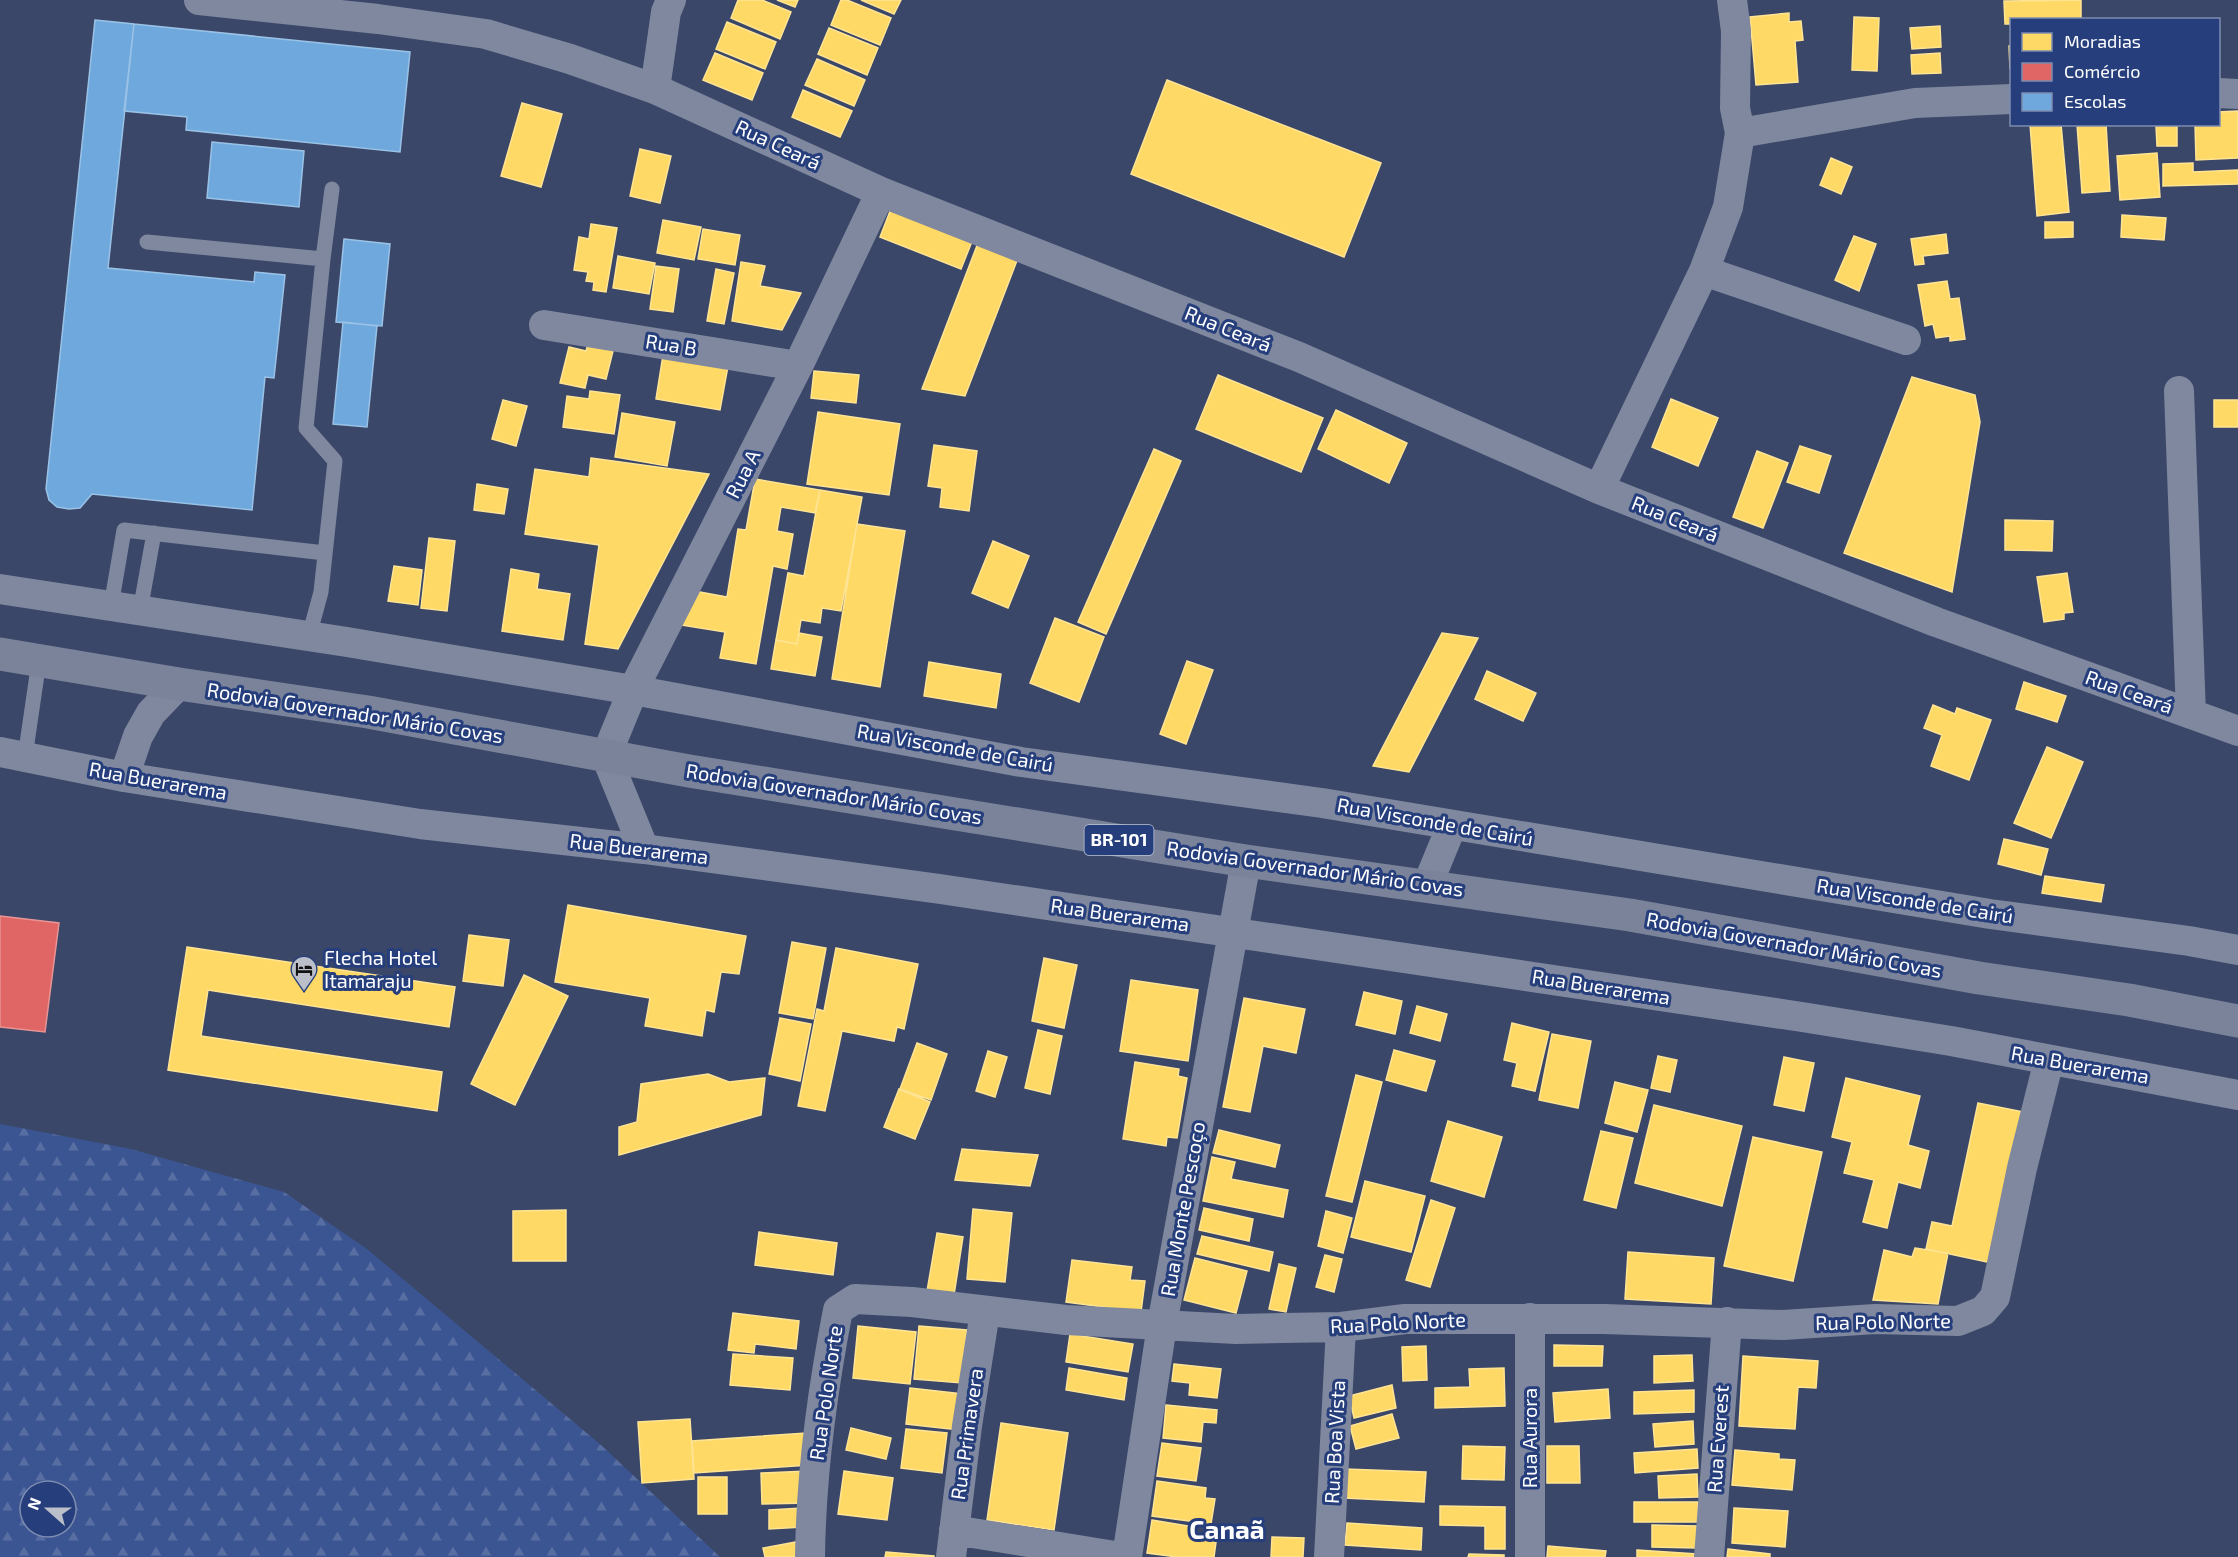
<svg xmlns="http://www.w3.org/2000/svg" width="2238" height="1557" viewBox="0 0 2238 1557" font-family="'Exo 2',sans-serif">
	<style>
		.forest { fill: url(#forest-firs); fill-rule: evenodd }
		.homes { fill: #ffd966; stroke: #ffe494; stroke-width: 1.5 }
		.shops { fill: #e06666; stroke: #e99494; stroke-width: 1.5 }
		.schools { fill: #6fa8dc; stroke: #9ac2e6; stroke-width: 1.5 }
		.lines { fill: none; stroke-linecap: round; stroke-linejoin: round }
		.service { stroke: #7f889f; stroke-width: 15 }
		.minor { stroke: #7f889f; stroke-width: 30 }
		.trunk { stroke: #7a839a; stroke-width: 33 }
		.labels { text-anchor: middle; stroke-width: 6; stroke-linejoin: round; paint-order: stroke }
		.shield { fill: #263f7c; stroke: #bec5d8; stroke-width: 1.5 }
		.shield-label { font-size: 18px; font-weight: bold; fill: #fff }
		.street-label { font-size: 20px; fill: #fff; stroke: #263f7c }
		.poi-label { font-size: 20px; fill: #fff; stroke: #263f7c; text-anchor: start }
		.district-label { font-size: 26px; font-weight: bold; fill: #fff; stroke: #263f7c }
	</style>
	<defs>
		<pattern id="forest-firs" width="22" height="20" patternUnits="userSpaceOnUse" patternTransform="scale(1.5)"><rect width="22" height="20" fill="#3a5592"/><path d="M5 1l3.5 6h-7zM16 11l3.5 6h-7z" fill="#586ea2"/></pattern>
	</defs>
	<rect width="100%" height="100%" fill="#3a4768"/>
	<!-- forest -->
	<path class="forest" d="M0 1124 131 1149 284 1192 367 1249 601 1445 720 1557H0ZM30 1491H66V1527H30Z"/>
	<!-- homes -->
	<path class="homes" d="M738 0H762L791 12 780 39 731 18Z
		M777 0H798L795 7Z
		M841 0H847L891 18 880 45 831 25Z
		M861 0H901L894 14Z
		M2081 0V20H2012V24H2005L2004 1Z
		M1789 13V22L1801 21 1803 40 1795 41 1798 82 1756 85 1750 17Z
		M1854 17 1879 18 1877 71 1852 70Z
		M727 22 776 42 765 69 716 49Z
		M1940 26 1941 47 1912 49 1910 28Z
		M829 28 878 48 867 75 818 54Z
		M2009 46H2012V69H2010Z
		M715 53 763 73 752 100 703 80Z
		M1940 53 1941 73 1912 74 1911 55Z
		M817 59 865 80 854 106 805 85Z
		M1167 80 1381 163 1344 257 1131 174Z
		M803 90 852 111 840 137 792 117Z
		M522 103 562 114 541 187 501 176Z
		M2238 111V158L2196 160 2195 124H2218V112Z
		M2030 124H2061L2069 212 2037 216Z
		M2077 124H2106L2110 191 2082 193Z
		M2177 125V146H2157L2156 126Z
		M640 149 671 156 660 203 630 196Z
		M2157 153 2160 197 2120 200 2117 156Z
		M1831 158 1852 167 1841 194 1820 185Z
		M2193 163V172L2238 170V184L2163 186V164Z
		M892 206 973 239 961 269 880 237Z
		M2122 215 2166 218 2164 240 2121 237Z
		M663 220 701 227 694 260 657 253Z
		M2045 222H2073V237L2045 238Z
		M591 224 617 228 606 292 593 290 594 282 586 281 588 272 574 270 579 237 589 239Z
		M703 229 740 235 735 265 698 259Z
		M1946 234 1948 253 1923 256 1924 264 1915 265 1911 239Z
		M1854 236 1876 244 1859 291 1835 280Z
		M978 243 1018 258 965 396 922 389Z
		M618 256 655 263 649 294 613 288Z
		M741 262 765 266 760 286 801 293 782 330 732 321Z
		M656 266 679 269 673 312 650 309Z
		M716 269 734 273 724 324 707 321Z
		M1947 281 1950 299 1959 298 1965 339 1950 341V336L1936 338 1933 324 1925 326 1918 285Z
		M589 341 614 347 606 379 588 375 585 388 560 383 569 347 586 351Z
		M663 355 728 366 720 410 656 399Z
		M814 371 859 375 856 403 811 398Z
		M1218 375 1323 418 1301 472 1196 429Z
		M1912 377 1975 395 1980 422 1952 592 1844 553Z
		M590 391 620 395 614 434 563 427 567 396 589 399Z
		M1671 399 1718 418 1698 466 1652 447Z
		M503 400 527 406 516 446 492 439Z
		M2214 400H2238V427H2214Z
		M1336 410 1407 443 1389 483 1318 449Z
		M818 412 900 424 889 495 807 484Z
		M622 413 675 422 667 466 615 457Z
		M934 445 977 451 969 511 940 507 942 488 928 486Z
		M1800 446 1831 456 1819 493 1787 482Z
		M1154 449 1181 461 1106 634 1078 622Z
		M1757 451 1788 463 1763 528 1733 517Z
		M591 458 709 474 618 649 585 644 599 545 525 534 535 469 589 477Z
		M755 479 820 490 815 513 781 507 777 531 793 534 787 569 773 566 756 664 720 658 725 632 681 625 695 591 727 597 738 529 746 530Z
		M477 484 508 489 504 514 474 510Z
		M820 490 862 497 841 611 822 608 820 623 801 620 797 644 776 640 788 573 804 576Z
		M2005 520 2053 521 2052 551 2005 550Z
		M857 524 905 531 880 687 832 679Z
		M429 538 455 541 447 611 421 608Z
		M993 541 1029 556 1008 608 972 593Z
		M394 566 422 570 418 605 388 601Z
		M511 569 539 574 537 589 570 594 563 640 502 631Z
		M2067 573 2073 612 2064 613V619L2044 622 2037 577Z
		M1055 618 1104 637 1079 702 1030 683Z
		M799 633 822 637 815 676 771 669 776 640 797 644Z
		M1442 633 1478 638 1409 772 1373 766Z
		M1187 661 1213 670 1186 744 1160 734Z
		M929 662 1001 674 996 708 924 696Z
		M1487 671 1536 693 1523 721 1475 699Z
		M2024 682 2066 696 2057 722 2016 709Z
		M1933 705 1955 714 1957 708 1991 720 1969 780 1931 766 1942 735 1924 728Z
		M2047 747 2083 762 2051 838 2014 823Z
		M2004 839 2048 849 2041 875 1998 864Z
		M2045 876 2104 885 2101 902 2042 893Z
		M568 905 746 936 739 974 721 972 714 1012 706 1010 702 1036 645 1026 650 998 555 982Z
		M469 935 509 940 503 986 463 981Z
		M792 942 826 948 813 1019 779 1013Z
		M187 947 455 987 449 1027 208 990 201 1036 442 1072 437 1111 168 1070Z
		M836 948 918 964 904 1029 897 1027 894 1041 842 1031 825 1111 798 1106 817 1009 824 1011Z
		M1044 958 1077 965 1064 1028 1032 1021Z
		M524 975 568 996 515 1105 471 1084Z
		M1131 980 1198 990 1188 1061 1120 1051Z
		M1364 992 1402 1001 1395 1034 1356 1025Z
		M1244 998 1305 1009 1296 1053 1263 1046 1250 1112 1223 1107Z
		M1417 1006 1447 1014 1440 1041 1410 1033Z
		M780 1018 811 1024 800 1081 769 1074Z
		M1512 1023 1549 1032 1535 1091 1512 1086 1517 1063 1504 1060Z
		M1038 1030 1062 1036 1050 1094 1025 1088Z
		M1552 1034 1591 1041 1578 1108 1539 1100Z
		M917 1043 947 1054 931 1100 900 1089Z
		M1394 1050 1435 1061 1426 1091 1386 1080Z
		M988 1051 1007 1057 995 1097 976 1091Z
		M1658 1056 1677 1060 1670 1092 1651 1088Z
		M1784 1057 1814 1063 1804 1111 1774 1105Z
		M1135 1062 1179 1069 1178 1076 1187 1078 1177 1138 1167 1137 1166 1146 1123 1139Z
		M708 1074 729 1082 765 1078 761 1115 619 1155V1127L637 1122 641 1084Z
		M1356 1075 1382 1082 1352 1202 1326 1196Z
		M1846 1078 1920 1096 1908 1145 1929 1151 1920 1188 1898 1182 1887 1228 1863 1222 1874 1180 1844 1173 1852 1142 1832 1137Z
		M1615 1082 1648 1090 1637 1132 1605 1123Z
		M899 1089 930 1102 915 1139 884 1127Z
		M1978 1103 2029 1113 1997 1264 1926 1249 1932 1222 1952 1226Z
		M1654 1105 1742 1126 1722 1206 1635 1183Z
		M1448 1121 1502 1137 1484 1197 1431 1181Z
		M1219 1130 1280 1145 1275 1167 1213 1153Z
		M1601 1131 1633 1138 1616 1208 1584 1200Z
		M1753 1137 1822 1152 1793 1281 1724 1266Z
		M962 1149 1038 1155 1030 1186 955 1180Z
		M1212 1157 1235 1162 1231 1179 1288 1190 1283 1217 1203 1201Z
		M1365 1181 1425 1196 1411 1252 1351 1237Z
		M1431 1200 1455 1208 1430 1287 1406 1280Z
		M1204 1208 1253 1219 1249 1241 1199 1230Z
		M973 1209 1012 1213 1005 1282 967 1279Z
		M566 1210V1261H513V1211Z
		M1326 1211 1352 1218 1343 1253 1318 1246Z
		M759 1232 837 1243 833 1275 755 1265Z
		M937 1233 963 1237 954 1295 927 1291Z
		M1202 1236 1273 1252 1269 1271 1197 1254Z
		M1915 1248 1948 1253 1938 1304 1873 1300 1884 1250 1912 1257Z
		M1628 1252 1714 1258 1711 1304 1625 1299Z
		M1325 1255 1342 1259 1334 1292 1316 1287Z
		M1195 1258 1247 1271 1236 1313 1184 1300Z
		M1072 1260 1132 1267 1130 1280 1145 1281 1141 1312 1066 1302Z
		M1279 1264 1296 1268 1286 1312 1269 1309Z
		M733 1313 799 1321 796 1349 755 1344 754 1353 728 1350Z
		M858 1326 916 1332 910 1384 853 1378Z
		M919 1326 967 1330 962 1383 914 1379Z
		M1070 1334 1133 1344 1128 1372 1066 1362Z
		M1554 1345 1603 1346 1602 1366H1554Z
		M1426 1346 1427 1380 1403 1381 1402 1347Z
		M733 1354 793 1358 790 1390 730 1385Z
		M1692 1355 1693 1381 1654 1383V1356Z
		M1743 1356 1818 1361 1816 1388 1798 1387 1795 1429 1739 1426Z
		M1174 1364 1221 1369 1217 1398 1189 1395 1190 1383 1172 1381Z
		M1069 1368 1127 1378 1124 1400 1066 1390Z
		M1504 1368 1505 1406 1435 1408V1388L1470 1387 1469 1369Z
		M1392 1385 1396 1408 1354 1418 1349 1396Z
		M910 1388 963 1394 959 1430 906 1424Z
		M1608 1389 1610 1418 1555 1422 1553 1393Z
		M1694 1390V1412L1634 1414V1392Z
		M1166 1405 1217 1410 1216 1423 1203 1422 1201 1442 1163 1438Z
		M1392 1414 1399 1438 1356 1449 1350 1426Z
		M690 1419 694 1479 642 1483 638 1422Z
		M1693 1421 1694 1444 1655 1447 1653 1424Z
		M1001 1423 1068 1433 1054 1530 987 1520Z
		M851 1428 891 1438 886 1459 846 1450Z
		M906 1429 947 1433 942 1473 901 1468Z
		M806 1433 809 1465 694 1473 692 1441Z
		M1162 1443 1201 1448 1196 1481 1157 1476Z
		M1463 1446 1505 1447 1504 1480 1462 1479Z
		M1547 1446H1579L1580 1483H1547Z
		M1697 1449 1698 1468 1635 1473 1634 1453Z
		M1735 1450 1779 1454V1459L1795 1460 1792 1490 1732 1485Z
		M1345 1469 1426 1472 1424 1502 1344 1498Z
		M808 1471 809 1503 762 1504 761 1473Z
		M844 1471 893 1478 887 1520 838 1514Z
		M1697 1474 1698 1497 1659 1498 1658 1476Z
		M698 1477H727V1514H698Z
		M1157 1481 1206 1488 1205 1498 1215 1499 1211 1524 1152 1516Z
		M1634 1502H1698V1522H1634Z
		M1440 1506 1505 1507V1549H1485V1526L1440 1525Z
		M802 1508 803 1527 769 1529V1510Z
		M1734 1508 1788 1511 1785 1547 1732 1543Z
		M1152 1520 1194 1527 1193 1538 1216 1542 1214 1557H1177L1147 1553Z
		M1347 1523 1422 1528 1421 1550 1345 1545Z
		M1652 1525 1697 1526 1696 1548 1652 1547Z
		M1272 1537 1304 1538 1303 1557H1271Z
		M796 1542 798 1557H765L763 1548Z
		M1548 1546 1606 1551 1605 1557H1547Z
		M1728 1549 1770 1554V1557H1727Z
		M1637 1550 1697 1554 1696 1557H1637Z
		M886 1552 934 1556V1557H885Z
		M1469 1554 1504 1555V1557H1468Z"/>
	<!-- shops -->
	<path class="shops" d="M0 916 59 923 45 1032 0 1027Z"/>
	<!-- schools -->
	<path class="schools" d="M95 20 134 24 108 268 254 282 255 272 285 275 274 378 265 377 252 510 92 494 80 508 69 509 57 507 49 500 46 489Z
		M134 24 410 52 400 152 186 130 187 117 124 111Z
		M212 142 304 151 299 207 207 198Z
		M344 239 390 244 382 326 336 322Z
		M343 322 377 326 367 427 333 424Z"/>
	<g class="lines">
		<!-- service -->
		<path class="service" d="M147 242 323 259
			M111 606 124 530 325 553
			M140 611 154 533
			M309 636 321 592 335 461 306 428 323 259 332 189
			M25 757 39 661"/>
		<!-- minor -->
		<path class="minor" d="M199 0 378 19 486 34 570 59 655 89 881 192 1299 357 1599 489 1936 622 2238 731
			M655 89 666 12 671 0
			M2218 93 2238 94
			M1740 133 1915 103 2012 99
			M1704 271 1906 340
			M544 325 798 366
			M2179 391 2191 714
			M1599 489 1704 271 1728 207 1740 133 1735 108 1736 31 1732 0
			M0 589 347 642 633 690 1021 762 1322 803 1990 914 2189 941 2238 950
			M0 752 124 777 420 824 644 849 940 889 1802 1017 1951 1041 2238 1095
			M124 777 138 736 151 713 179 684
			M644 849 606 756 633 690 798 366 881 192
			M1427 886 1452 825
			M954 1530 1121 1557
			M810 1557C811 1474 822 1392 838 1310L855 1299 912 1302 1066 1320 1236 1329 1341 1327 1405 1319H1604L1783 1325 1875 1319 1958 1321 1983 1311 1995 1297 2022 1168 2049 1060
			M951 1557 967 1426 985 1312
			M1127 1557 1162 1325 1246 861
			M1329 1557 1341 1327
			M1530 1557V1318
			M1709 1557 1727 1322"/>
		<!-- trunk -->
		<path class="trunk" d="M0 654 179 684 368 712 689 771 1246 861 1630 915 1979 978 2129 1000 2238 1021"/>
	</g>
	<!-- icons -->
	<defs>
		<g id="hotel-pin" transform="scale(1.35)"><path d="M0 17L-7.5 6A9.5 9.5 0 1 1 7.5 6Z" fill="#babfca" stroke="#263f7c"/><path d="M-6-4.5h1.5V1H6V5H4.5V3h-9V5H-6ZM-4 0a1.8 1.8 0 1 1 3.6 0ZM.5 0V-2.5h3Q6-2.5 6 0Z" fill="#111"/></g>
	</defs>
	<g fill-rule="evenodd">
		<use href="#hotel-pin" x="304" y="969"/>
	</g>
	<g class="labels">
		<!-- shield labels -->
		<rect class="shield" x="1084.5" y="825" width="69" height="30" rx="4.5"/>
		<g class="shield-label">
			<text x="1119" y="846">BR-101</text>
		</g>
		<!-- street labels -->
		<g class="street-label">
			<text transform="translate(778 145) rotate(25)" y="7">Rua Ceará</text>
			<text transform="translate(1228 329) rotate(22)" y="7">Rua Ceará</text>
			<text transform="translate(671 345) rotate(9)" y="7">Rua B</text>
			<text transform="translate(743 474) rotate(-63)" y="7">Rua A</text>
			<text transform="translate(1675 519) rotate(22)" y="7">Rua Ceará</text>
			<text transform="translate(2129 692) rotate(20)" y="7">Rua Ceará</text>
			<text transform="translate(355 713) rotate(9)" y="7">Rodovia Governador Mário Covas</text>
			<text transform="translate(955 748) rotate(10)" y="7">Rua Visconde de Cairú</text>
			<text transform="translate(158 781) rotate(10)" y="7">Rua Buerarema</text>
			<text transform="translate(834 794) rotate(9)" y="7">Rodovia Governador Mário Covas</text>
			<text transform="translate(1435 822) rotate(10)" y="7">Rua Visconde de Cairú</text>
			<text transform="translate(639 849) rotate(7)" y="7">Rua Buerarema</text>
			<text transform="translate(1315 869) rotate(8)" y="7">Rodovia Governador Mário Covas</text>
			<text transform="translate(1915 901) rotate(9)" y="7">Rua Visconde de Cairú</text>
			<text transform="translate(1120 915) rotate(8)" y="7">Rua Buerarema</text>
			<text transform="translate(1794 945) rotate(10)" y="7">Rodovia Governador Mário Covas</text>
			<text transform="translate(1601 987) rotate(9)" y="7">Rua Buerarema</text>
			<text transform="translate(2080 1065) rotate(10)" y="7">Rua Buerarema</text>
			<text transform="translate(1183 1209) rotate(-80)" y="7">Rua Monte Pescoço</text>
			<text transform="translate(1883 1322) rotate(-1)" y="7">Rua Polo Norte</text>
			<text transform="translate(1398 1323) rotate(-3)" y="7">Rua Polo Norte</text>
			<text transform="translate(826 1393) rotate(-82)" y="7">Rua Polo Norte</text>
			<text transform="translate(967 1434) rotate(-82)" y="7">Rua Primavera</text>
			<text transform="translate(1530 1438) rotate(-90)" y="7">Rua Aurora</text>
			<text transform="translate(1718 1439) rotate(-86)" y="7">Rua Everest</text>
			<text transform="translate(1335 1442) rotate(-87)" y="7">Rua Boa Vista</text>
		</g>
		<!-- poi labels -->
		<g class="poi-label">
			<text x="324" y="965">Flecha Hotel<tspan x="324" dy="23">Itamaraju</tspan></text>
		</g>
		<!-- district labels -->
		<g class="district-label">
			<text x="1227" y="1539">Canaã</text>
		</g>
	</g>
	<!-- legend -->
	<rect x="2010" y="18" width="210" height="108" fill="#263f7c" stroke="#7d8cb0" stroke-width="1.5"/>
	<rect x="2022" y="33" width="30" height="18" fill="#ffd966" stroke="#7d8cb0" stroke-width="1.5"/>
	<text x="2064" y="48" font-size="18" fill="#ffffff">Moradias</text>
	<rect x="2022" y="63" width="30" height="18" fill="#e06666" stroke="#7d8cb0" stroke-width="1.5"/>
	<text x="2064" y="78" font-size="18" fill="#ffffff">Comércio</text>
	<rect x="2022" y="93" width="30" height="18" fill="#6fa8dc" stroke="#7d8cb0" stroke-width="1.5"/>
	<text x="2064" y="108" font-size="18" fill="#ffffff">Escolas</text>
	<!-- north arrow -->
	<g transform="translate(48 1509) rotate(291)"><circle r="28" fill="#263f7c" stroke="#7d8cb0" stroke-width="1.5"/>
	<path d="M0-4.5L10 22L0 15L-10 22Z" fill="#babfca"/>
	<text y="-9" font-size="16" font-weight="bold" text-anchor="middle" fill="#ffffff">N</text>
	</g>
</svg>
